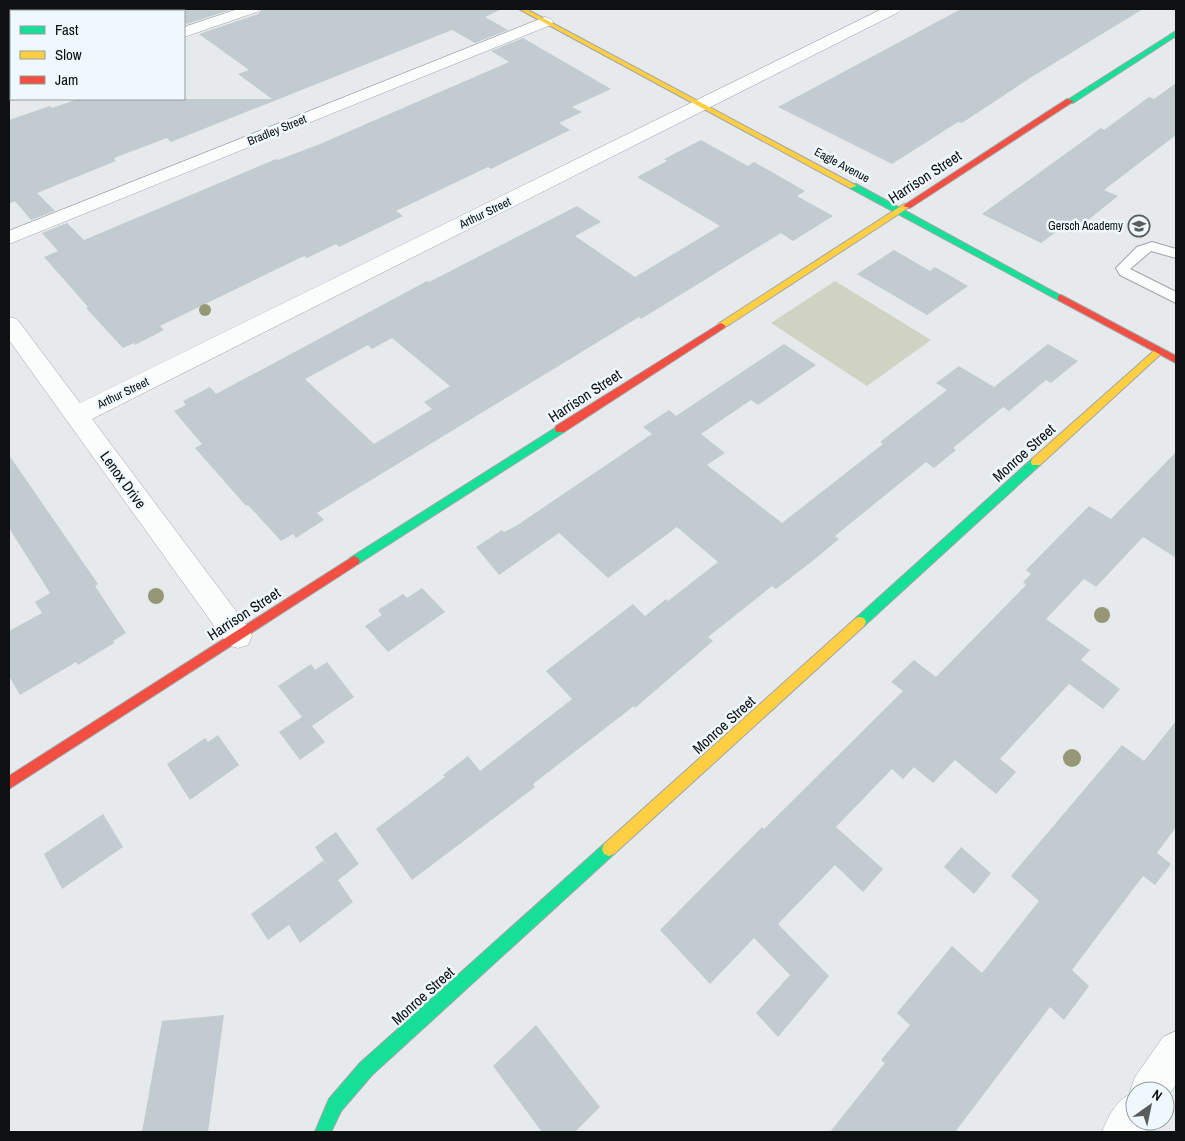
<svg xmlns="http://www.w3.org/2000/svg" width="1185" height="1141" viewBox="0 0 1185 1141" font-family="'Archivo Narrow',sans-serif">
	<style>
		.green { fill: #d1d3c2 }
		.building { fill: #c2cbcf; fill-rule: evenodd }
		.lines { fill: none; stroke-linecap: round; stroke-linejoin: round }
		.lane-casing { stroke: #a2a5a7; stroke-width: 2 }
		.street-casing { stroke: #a2a5a7; stroke-width: 1 }
		.fast-casing { stroke: #a2a5a7; stroke-width: 2 }
		.slow-casing { stroke: #a2a5a7; stroke-width: 2 }
		.jam-casing { stroke: #a2a5a7; stroke-width: 2 }
		.lane { fill: #fbfcfc; fill-rule: evenodd }
		.street { fill: #fbfcfc; fill-rule: evenodd }
		.fast { fill: #16e098; fill-rule: evenodd }
		.slow { fill: #ffcf43; fill-rule: evenodd }
		.jam { fill: #f24e42; fill-rule: evenodd }
		.tree { fill: #969777 }
		.labels { text-anchor: middle; stroke-width: 5; stroke-linejoin: round; paint-order: stroke }
		.far-street-label { font-size: 12px; fill: #0e1112; stroke: #eff8fd }
		.far-poi-label { font-size: 12px; fill: #0e1112; stroke: #eff8fd; text-anchor: end }
		.street-label { font-size: 15px; fill: #0e1112; stroke: #eff8fd }
	</style>
	<rect width="100%" height="100%" fill="#e6eaec"/>
	<!-- green -->
	<path class="green" d="M835 281 931 340 867 386 771 323Z"/>
	<!-- building -->
	<path class="building" d="M166 9H233L187 24 184 22V11H169Z
		M262 9H502L485 17 508 30 475 43 452 30 171 142 167 138 114 158 116 161 37 193 55 211 31 220 15 201 9 204V120L50 106 52 108 78 99H272L238 74 249 70 199 34 258 14Z
		M961 9H1143L1030 78 962 123 958 122 892 164 778 107Z
		M523 38 611 89 572 107 582 112 559 123 570 130 491 169 488 167 396 211 403 216 339 247 336 244 307 258 304 256 160 326 164 330 135 345 134 343 123 348 86 308 88 307 44 257 58 251 42 233 67 223 84 240 276 159 278 160 320 144 509 62 491 51Z
		M1176 83V135L1104 190 1118 196 1072 233 1062 228 1041 243 982 214 1101 128 1104 130 1149 97 1154 99Z
		M701 140 748 166 754 162 805 191 797 196 833 216 793 241 781 233 641 319 639 317 317 513 324 520 296 538 293 534 281 541 248 505 246 506 195 448 202 444 174 411 186 405 183 401 210 387 216 394 427 281 429 282 577 206 601 222 575 236 635 277 720 226 637 177 667 161 664 159ZM392 338 450 386 424 402 432 409 374 444 305 379 368 345 372 349Z
		M894 250 930 271 935 267 968 286 927 315 857 274Z
		M784 344 816 365 758 405 751 400 701 434 725 453 707 465 782 523 883 444 880 442 947 390 936 383 959 366 994 387 1048 344 1078 361 1051 383 1046 380 1009 411 1003 407 953 448 956 450 934 468 926 462 835 536 839 539 815 559 776 589 772 586 708 637 713 641 635 708 634 706 533 784 535 787 412 880 376 829 445 777 443 775 468 756 480 771 572 699 546 671 633 604 645 616 666 599 668 601 718 562 677 527 608 578 559 533 499 575 476 547 502 530 504 532 516 526 652 434 643 427 669 410 676 416Z
		M1176 452V558L1143 537 1096 587 1084 579 1046 619 1090 650 1081 660 1120 689 1103 709 1069 684 1000 759 1016 772 996 794 955 760 933 783 914 767 903 779 892 769 836 827 883 869 863 892 835 865 778 924 829 976 778 1037 756 1013 790 975 754 938 710 984 660 930 762 827 764 829 903 691 891 682 914 660 936 677 1026 585 1023 582 1031 574 1026 570 1089 506 1111 519Z
		M9 455 98 584 95 586 126 633 113 641 114 643 78 665 76 662 20 695 9 676V631L42 613 35 602 50 593 9 528Z
		M422 588 445 612 388 652 365 626 382 615 378 610 403 594 407 598Z
		M327 662 354 697 312 726 325 742 300 760 279 732 302 717 278 686 311 664 315 670Z
		M1176 721V827L1157 853 1171 864 1155 885 1143 876 1072 970 1089 986 1064 1020 1050 1007 955 1132H830L885 1063 881 1060 910 1025 897 1013 952 946 982 973 1039 901 1011 876 1122 745 1144 761Z
		M218 735 239 765 190 800 167 764 205 738 208 742Z
		M103 814 123 847 62 889 44 854Z
		M336 832 359 864 338 880 353 902 300 943 289 925 268 940 251 914 324 860 328 867 315 847Z
		M961 847 991 873 974 894 944 867Z
		M224 1015 208 1132H142L162 1021Z
		M536 1025 600 1107 575 1132H542L493 1066Z"/>
	<g class="lines">
		<!-- lane casing -->
		<g class="lane-casing">
			<path id="lane" d="M1152 242 1176 249V258L1151 251 1130 269 1176 292V303L1120 275 1116 268 1137 247Z"/>
		</g>
		<!-- street casing -->
		<g class="street-casing">
			<path id="street" d="M238 9H260L257 12 184 37V27Z
				M882 9H902L899 12 92 419 248 627 252 636 248 645 238 648 228 645 9 340V317L17 319 80 403Z
				M545 17 551 19 553 22 551 25 9 244V231Z
				M9 90H11V99H17L9 101Z
				M1176 1031V1084L1165 1101V1091H1135V1121H1151L1145 1132H1102C1108 1117 1116 1100 1131 1094L1130 1091 1135 1077 1163 1037Z"/>
		</g>
		<!-- fast casing -->
		<g class="fast-casing">
			<path id="fast" d="M1176 31V36L1073 103 1066 101Z
				M850 184H856L1065 298 1061 301 1058 300 850 188Z
				M560 425 564 426 565 429 564 432 358 564H350L348 561 350 558Z
				M1036 458 1040 459 1041 462 1040 465 864 626 860 627 856 626 854 622 856 618 1032 459Z
				M609 842 614 844 616 849 614 854 372 1075 341 1111 331 1132H315L329 1099 360 1063 604 844Z"/>
		</g>
		<!-- slow casing -->
		<g class="slow-casing">
			<path id="slow" d="M519 9H526L857 186 850 188Z
				M904 204 911 206 724 328H718V324Z
				M1159 348 1162 349V353L1040 465H1032L1031 462 1032 459 1156 349Z
				M860 617 864 618 866 622 864 626 614 854 609 856 604 854 602 849 604 844 856 618Z"/>
		</g>
		<!-- jam casing -->
		<g class="jam-casing">
			<path id="jam" d="M1067 99 1074 101 910 208 903 206Z
				M1061 295 1176 356V363L1058 300V296Z
				M721 323 726 326 724 328 564 432H556L555 429 556 426Z
				M354 556 358 558 360 561 358 564 9 789V776Z"/>
		</g>
		<!-- lane -->
		<use href="#lane" class="lane"/>
		<!-- street -->
		<use href="#street" class="street"/>
		<!-- fast -->
		<use href="#fast" class="fast"/>
		<!-- slow -->
		<use href="#slow" class="slow"/>
		<!-- jam -->
		<use href="#jam" class="jam"/>
	</g>
	<!-- trees -->
	<g class="tree">
		<circle cx="205" cy="310" r="6"/>
		<circle cx="156" cy="596" r="8"/>
		<circle cx="1102" cy="615" r="8"/>
		<circle cx="1072" cy="758" r="9"/>
	</g>
	<!-- icons -->
	<defs>
		<g id="school-ring" transform="scale(1.125)"><circle r="9.5" fill="#eff8fd" stroke="#5a5d5e" stroke-width="1.5"/><path d="M0-5L7-2L0 1L-7-2ZM-4 1L0 2.5L4 1V4Q0 6-4 4Z" fill="#5a5d5e"/></g>
	</defs>
	<g fill-rule="evenodd">
		<use href="#school-ring" x="1139" y="226"/>
	</g>
	<g class="labels">
		<!-- far-street labels -->
		<g class="far-street-label">
			<text transform="translate(277 130) rotate(-22)" y="4">Bradley Street</text>
			<text transform="translate(842 165) rotate(28)" y="4">Eagle Avenue</text>
			<text transform="translate(485 213) rotate(-26)" y="4">Arthur Street</text>
			<text transform="translate(123 393) rotate(-26)" y="4">Arthur Street</text>
		</g>
		<!-- far-poi labels -->
		<g class="far-poi-label">
			<text x="1123" y="230">Gersch Academy</text>
		</g>
		<!-- street labels -->
		<g class="street-label">
			<text transform="translate(925 177) rotate(-33)" y="5">Harrison Street</text>
			<text transform="translate(585 396) rotate(-33)" y="5">Harrison Street</text>
			<text transform="translate(1024 453) rotate(-42)" y="5">Monroe Street</text>
			<text transform="translate(123 480) rotate(54)" y="5">Lenox Drive</text>
			<text transform="translate(244 614) rotate(-33)" y="5">Harrison Street</text>
			<text transform="translate(724 725) rotate(-42)" y="5">Monroe Street</text>
			<text transform="translate(423 996) rotate(-42)" y="5">Monroe Street</text>
		</g>
	</g>
	<!-- border -->
	<rect width="1185" height="1141" fill="none" stroke="#0e1112" stroke-width="20"/>
	<!-- legend -->
	<rect x="10" y="10" width="175" height="90" fill="#eff8fd" stroke="#959c9f"/>
	<rect x="20" y="26" width="25" height="8" fill="#16e098" stroke="#959c9f"/>
	<text x="55" y="35" font-size="15" fill="#0e1112">Fast</text>
	<rect x="20" y="51" width="25" height="8" fill="#ffcf43" stroke="#959c9f"/>
	<text x="55" y="60" font-size="15" fill="#0e1112">Slow</text>
	<rect x="20" y="76" width="25" height="8" fill="#f24e42" stroke="#959c9f"/>
	<text x="55" y="85" font-size="15" fill="#0e1112">Jam</text>
	<!-- north arrow -->
	<g transform="translate(1150 1106) rotate(33)"><circle r="24" fill="#eff8fd" stroke="#959c9f"/>
	<path d="M0-4L9 19L0 12L-9 19Z" fill="#5a5d5e"/>
	<text y="-8" font-size="14" font-weight="bold" text-anchor="middle" fill="#0e1112">N</text>
	</g>
</svg>
